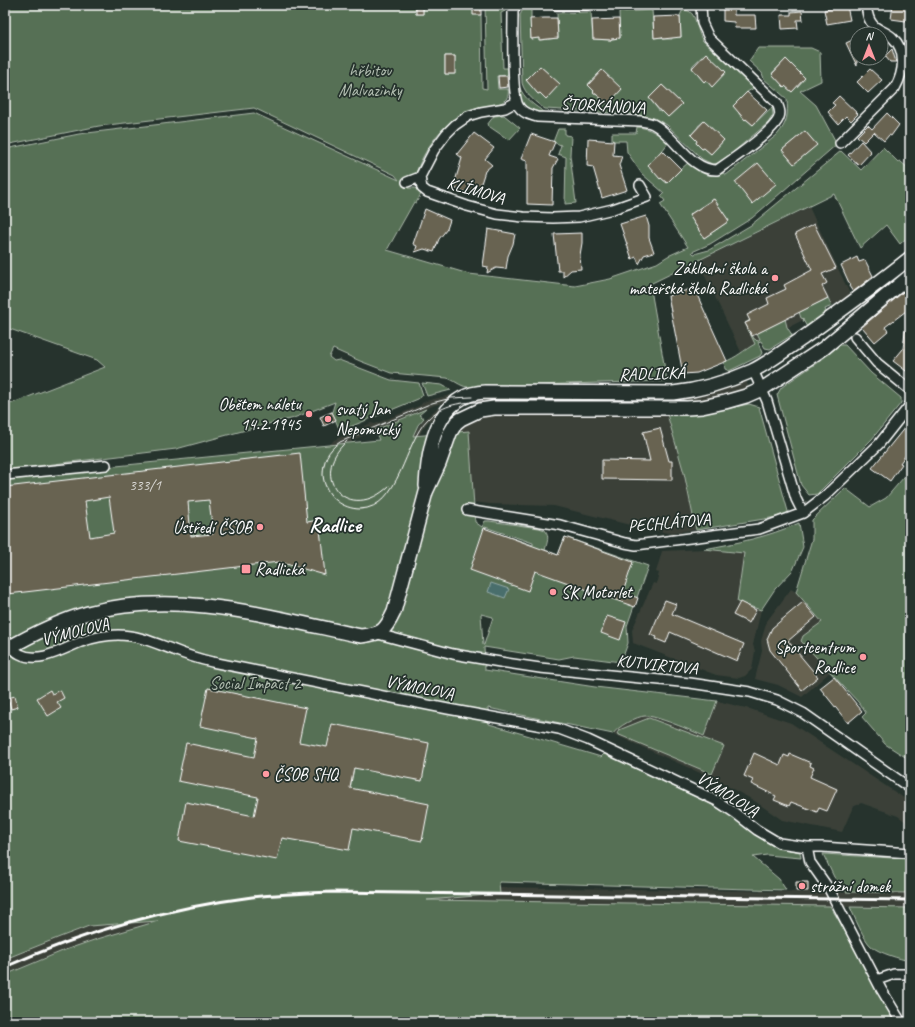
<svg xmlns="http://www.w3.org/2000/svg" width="915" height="1027" viewBox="0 0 915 1027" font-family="Caveat,sans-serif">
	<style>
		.built { fill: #3a4138 }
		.green { fill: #577055; stroke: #abb8aa; fill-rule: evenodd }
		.water { fill: #496e6c; stroke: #92a8a7 }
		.building { fill: #686351; stroke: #fff; fill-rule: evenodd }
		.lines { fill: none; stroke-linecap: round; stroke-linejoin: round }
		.minor-casing { stroke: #fff; stroke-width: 12 }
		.secondary-casing { stroke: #fff; stroke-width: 16 }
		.minor { stroke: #26332d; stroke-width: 9 }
		.secondary { stroke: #26332d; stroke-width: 13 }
		.tram { stroke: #fff; stroke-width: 1 }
		.rail { stroke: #fff; stroke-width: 3 }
		.poi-dot { fill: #ff9aa2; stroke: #26332d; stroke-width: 1.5 }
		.labels { text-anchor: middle; stroke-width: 3.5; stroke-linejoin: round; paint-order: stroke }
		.number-label { font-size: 15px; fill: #d9d8d4 }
		.park-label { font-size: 17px; fill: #b3bfb2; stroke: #26332d }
		.street-label { font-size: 17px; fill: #fff; stroke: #26332d }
		.poi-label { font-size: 17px; fill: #fff; stroke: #26332d; text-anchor: start }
		.district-label { font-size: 21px; font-weight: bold; fill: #fff; stroke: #26332d }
	</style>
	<rect width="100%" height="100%" fill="#26332d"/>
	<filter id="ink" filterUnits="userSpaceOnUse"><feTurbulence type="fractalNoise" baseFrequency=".025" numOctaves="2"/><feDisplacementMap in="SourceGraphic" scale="8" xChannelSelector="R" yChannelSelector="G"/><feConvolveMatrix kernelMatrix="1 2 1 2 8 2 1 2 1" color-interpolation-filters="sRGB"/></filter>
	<g filter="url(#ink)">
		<!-- built -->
		<path class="built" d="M809 207 851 296 755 344 741 352 698 261Z
			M746 381 750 390 704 403 478 404 476 401V398L708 393Z
			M455 394 456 396 451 401 435 405 358 438 346 446 340 453 336 460 334 469V478L338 486 347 495 357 497H362L374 493 386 484 394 473 416 430 422 421 436 409 449 403 439 415H438L427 423 422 430 391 496 381 506 368 512 356 513 349 511 335 505 325 494 318 478V466L325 450 334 440 371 423 375 424 421 405 422 403 426 401Z
			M514 414H667L684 473 696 530 668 533 634 526 554 506 490 504 446 499 458 432 465 425 473 420 481 417Z
			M704 549 744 553 737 602 761 610 753 645 755 651 752 669 745 676 739 678 716 675 633 643 632 630 653 583 656 584 659 573 656 572 662 551Z
			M791 589 796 592 822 622 803 636 801 641 830 672 802 697 778 685 755 679 762 651 761 641 767 621Z
			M717 701 750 709 791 723 910 802V825L898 816 861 803 853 807 842 832 782 820 753 800 716 780 613 734 616 729 624 724 644 715 659 719 704 736Z
			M333 885 910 893V908L333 899 169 919 94 940 30 964 5 975V959L60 937 90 926Z"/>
		<!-- green -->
		<path class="green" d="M5 5H416V14H423V5H473L481 15 482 88 487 89 485 5H506L505 11 501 13 503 68H508V75L497 76 498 89H508C511 105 492 105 481 107 476 108 471 110 466 112 442 123 423 151 415 176L407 180 408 188H415L421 194 416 203 414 202 387 250 469 274 575 286 610 279 657 263 668 256 688 247 660 204 665 201 661 196 664 193 642 174 627 152 626 141H612V133H636L637 127C650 128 659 134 668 143L662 151 648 165 660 178H661L667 183 681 169 689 162C701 173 707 179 723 173L726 175 777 135C788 122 788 115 787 99L764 79 762 73 749 61 758 48H811L820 52 821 81 800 91 816 105 837 144 752 218 710 244 692 252 694 254 709 250 751 225 841 151 861 170 883 147 898 162 900 161 910 170V235L900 244 886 225 860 248 834 194 650 284 667 381 467 387C460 386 454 380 447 378L391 373 360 361 333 349 329 357 334 361 339 360 391 380 419 383 423 395 418 399 340 431 332 412 335 402 291 419 279 421 176 449 5 470V406L105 367 97 360 7 328 5 324V149L79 134 254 113 399 180 395 175 254 108 99 126 5 145ZM445 56H455L454 74H445ZM786 59 805 78 792 92 785 86 784 87 772 73ZM805 131 816 145 794 164 782 150ZM713 199 729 221 704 238 689 215Z
			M531 6V38H539L540 40 558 38 557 13 591 12 593 39 611 40V39L620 38 619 12 652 10 654 38 662 37 663 39H672V37H681L680 16 682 11C697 6 696 32 703 41L754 88 747 92 733 106 739 112V114L753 125 772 107 773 115 768 123 720 163 712 164 702 159 667 125 654 118 633 114 545 109C536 103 525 94 522 83L520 15 523 9ZM706 53 712 86 706 80 704 82 692 68 693 65ZM540 66 559 84 546 99 540 93 538 94 527 80ZM602 70 601 97 600 98 588 84ZM662 85 682 104 668 117 662 111 660 112 649 98ZM704 121 724 140 711 154 704 148 702 149 696 143 697 141 691 135 698 127V126Z
			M519 86C524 99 535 106 546 113 528 111 520 106 519 86Z
			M504 115 520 128 509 140 487 125 494 116Z
			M558 129H565V135L571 136 570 155 576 203 565 204 566 157 558 154 561 145 553 142Z
			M828 298 832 306 825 309 827 314 807 327 803 320 804 319 801 318 799 312Z
			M785 319 787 327 792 335 770 349 765 348 761 341 758 342 762 353 760 356 729 371 725 369 724 362C736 358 744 350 755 344L745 323 750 320 746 323 754 339H755L757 341 760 339 757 333Z
			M839 345H845L871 373 901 398V403L872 439 817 494 809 495 801 485 777 395 781 388 786 384 821 360Z
			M422 383 442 385 451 390 427 396Z
			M749 404 759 407 789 515 696 530 684 473 667 414 706 413Z
			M426 409 419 415 424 418 418 425 413 436 469 431 475 522 482 527 485 521H489L539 528 545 530C550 536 547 543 545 550L558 555 565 537 648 566 627 626 628 643 621 662 574 656 559 659 484 647 485 670 595 687 717 701 704 736C692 731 655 715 645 716 637 716 617 727 613 734L488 708 489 724 601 757 604 754 707 802 731 816 766 842 779 848 800 852 801 858 767 855 753 857 779 879 786 890 499 882 500 894 427 900 830 906 841 924 895 1022H5V975L65 950 94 940 158 921 89 926 60 937 5 959V477L379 440 375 430ZM485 527 533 543V545L485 529ZM481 614 493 617 484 645H483Z
			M910 470V760L885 744 862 717 866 713 858 702 801 641 803 636 822 622 796 592 812 539V520L845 488 870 507 886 498Z
			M799 523 803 547 793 570 775 589 761 610 737 602 744 553 704 549C737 543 768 537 799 523Z
			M649 718 724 746 712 774 617 734 619 730Z
			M823 854 910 859V893L846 892 834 877Z
			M850 907 910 908V961C900 959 879 953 871 946 864 940 854 916 850 907Z"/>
		<!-- water -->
		<path class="water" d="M491 583 509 589 505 598 488 592Z"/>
		<!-- building -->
		<path class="building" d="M416 5H423V14H416Z
			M473 5H481V15H473Z
			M893 5H909L906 21 891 19Z
			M847 6 850 20 827 24 824 10Z
			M723 9H734V15H755L756 28H735L734 22 723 21Z
			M802 11 803 20H797L798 28 782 29 781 15H791V12Z
			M680 16 681 37 663 39 662 37 654 38 653 17Z
			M544 18H557L558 38 539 40V38L531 39 530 19Z
			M619 19 620 38 611 39V40L593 39 592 20Z
			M857 38V66L846 43Z
			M892 49 896 62H890L885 56Z
			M706 53 726 72 712 87 706 80 704 82 692 68Z
			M445 56H455V74H445Z
			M786 59 805 78 792 92 785 86 784 87 772 74Z
			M540 66 560 84 546 99 540 93 538 94 526 80Z
			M870 69 882 80 868 93 857 82Z
			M602 70 622 89 608 104 597 95 593 92 594 91 588 85Z
			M498 76H507L508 87 499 88Z
			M662 85 682 104 668 117 662 111 661 112 649 98Z
			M747 92 767 110 753 125 746 119 745 120 733 106Z
			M839 96 858 114 851 121 846 116 838 124 828 112 835 105 832 103Z
			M887 113 899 125 891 136 889 135 884 141 874 132 864 142 857 136 868 125 872 129Z
			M704 121 724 140 711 154 704 148 702 149 696 143 697 141 691 135Z
			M805 131 817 145 794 164 782 150Z
			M474 133 494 148 485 159 492 165 485 171 477 196 453 188 462 158 457 154Z
			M531 134 555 142 549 156 558 159 553 168 552 205 527 204V161L521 159Z
			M588 139 614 141 613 155 622 156 619 165 627 190 602 198 593 167 587 166Z
			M861 141 871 152 859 165 848 155Z
			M662 150 681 169 667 183 661 178 660 179 648 165Z
			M758 163 776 184 752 204 735 182Z
			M714 199 729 221 704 238 689 215Z
			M425 209 450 220 447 229 439 239 434 252 424 249 415 252 417 246 413 244Z
			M646 216 649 226V238L654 252 644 255 639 264 636 257 632 259 620 224Z
			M814 224 836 268 822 274 827 283 822 286 828 298 752 336 745 323 750 321 747 315 769 304 767 298 786 289 784 285 812 270 795 234Z
			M488 229 515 234 513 244 508 256 506 269 496 268 487 273 488 267 483 266Z
			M582 233V243L580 255 581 269 571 270 563 277V271H558L554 234Z
			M857 257 859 262 865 260 873 276 853 292 849 286 850 285 841 265Z
			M910 286V308L885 327 888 331 875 342 862 327Z
			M694 288 727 361 697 373 683 374 668 296Z
			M905 331 910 332V374L893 361 903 349Z
			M332 412 336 420 324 426 320 417Z
			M910 421V449L900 463 902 464 890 481 872 468Z
			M660 428 669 461H672V480L602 479V460L650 461 643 432Z
			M300 453 307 522 319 520 325 575 279 562 8 594 5 566V487ZM109 497 114 533 90 537 85 501ZM209 500 213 534 191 536 188 502Z
			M484 528 558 555 565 537 633 562 623 592 638 598 635 607 535 571 528 591 470 570Z
			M665 600 676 604 672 614 744 644 737 661 670 632 666 643 656 639 657 637 650 635Z
			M740 602 756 610 749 623 733 615Z
			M803 602 816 617 788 641 818 677 802 690 770 650 767 639 772 628Z
			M607 616 626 622 620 640 601 633Z
			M834 677 862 711 848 723 820 688Z
			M208 688 306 708 299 742 327 747 332 724 429 743 422 781 354 768 350 788 429 804 422 841 353 828 349 850 282 838 277 860 179 841 186 802 254 816 258 797 178 781 186 743 254 757 258 738 200 726Z
			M50 690 52 694 60 690 64 698 57 702 61 708 48 716 37 698Z
			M15 696 18 707 11 709 8 698Z
			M754 753 780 765 784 755 789 757 790 754 811 763 810 766 814 768 810 777 837 789 827 811 819 808 817 812 791 802 789 806 774 800 776 796 751 784 753 780 744 776Z
			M796 882H808V891H796Z"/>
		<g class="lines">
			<!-- minor casing -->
			<g class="minor-casing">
				<path id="minor" d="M516 5 513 11C513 29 511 96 519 107 523 113 530 115 537 117L641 121C644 122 649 122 653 124 675 135 690 171 717 170 730 161 775 131 779 117 781 112 779 108 777 103L709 38 702 23 701 5
					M556 5H587
					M516 102 505 108 481 112 468 116 455 125 446 134 434 150 420 177 422 188 427 192 467 206 497 214 523 217 553 218 579 217 613 209 647 197 640 185
					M840 143 895 88C904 72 907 51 892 37 886 32 878 30 873 25 868 20 867 12 866 5
					M407 182 420 177
					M855 337 877 363 910 390
					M753 370 767 401 796 499 803 513
					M5 475 106 465
					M467 510 560 525 625 543 636 545 759 529 803 513 825 496 879 444 910 405
					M378 634 453 654 500 662 540 668 690 683 750 692 777 700 803 713 910 788
					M5 639C9 644 13 651 20 654 39 664 63 649 81 642 92 638 106 635 118 635 138 635 155 643 174 650 186 655 199 659 212 662L448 709 559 729 588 740 717 801 735 813 757 830 779 843 807 847H822L910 853
					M807 847 810 862 829 889 881 989 901 1022
					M877 980 894 974H910"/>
			</g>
			<!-- secondary casing -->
			<g class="secondary-casing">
				<path id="secondary" d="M426 486C428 447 437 394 485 392L673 393C700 390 727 382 752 371 767 364 788 348 803 338 839 312 875 286 910 258
					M5 650C31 635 59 621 88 613 179 589 271 617 361 636 382 634 385 631 394 612L426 492 439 464 450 433 456 423 461 419 480 410 494 408H687L702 407 725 402 746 396 762 389 824 348 910 276"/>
			</g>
			<!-- minor -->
			<use href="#minor" class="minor"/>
			<!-- secondary -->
			<use href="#secondary" class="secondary"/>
			<!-- tram -->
			<path class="tram" d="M472 397 451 398 432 403 340 442C328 450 323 461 323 475 324 486 329 495 337 501 343 506 352 509 360 509 400 508 404 442 428 419 443 404 462 402 482 402
				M347 441C306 477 349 525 389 486"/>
			<!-- rail -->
			<path class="rail" d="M5 967C84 932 166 908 252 897 279 894 306 893 333 892L910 900"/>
		</g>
	</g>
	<!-- markers -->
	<g class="poi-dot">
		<circle cx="775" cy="278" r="4"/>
		<circle cx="309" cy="414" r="4"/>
		<circle cx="328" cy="419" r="4"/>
		<circle cx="260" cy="527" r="4"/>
		<rect x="241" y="564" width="10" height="10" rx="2"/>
		<circle cx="553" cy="592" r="4"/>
		<circle cx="863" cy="657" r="4"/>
		<circle cx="266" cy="774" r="4"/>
		<circle cx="802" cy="886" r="4"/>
	</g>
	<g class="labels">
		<!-- number labels -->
		<g class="number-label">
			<text x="145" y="490">333/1</text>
		</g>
		<!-- park labels -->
		<g class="park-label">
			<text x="370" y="76">hřbitov<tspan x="370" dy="20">Malvazinky</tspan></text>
			<text x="255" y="689">Social Impact 2</text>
		</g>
		<!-- street labels -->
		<g class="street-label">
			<text transform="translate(603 105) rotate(3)" y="6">ŠTORKÁNOVA</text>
			<text transform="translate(476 190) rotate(16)" y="6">KLÍMOVA</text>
			<text transform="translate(652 373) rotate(-2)" y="6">RADLICKÁ</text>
			<text transform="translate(669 522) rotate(-5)" y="6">PECHLÁTOVA</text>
			<text transform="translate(75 631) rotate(-14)" y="6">VÝMOLOVA</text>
			<text transform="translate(657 664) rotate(6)" y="6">KUTVIRTOVA</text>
			<text transform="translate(420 687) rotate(11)" y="6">VÝMOLOVA</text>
			<text transform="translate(728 794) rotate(32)" y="6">VÝMOLOVA</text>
		</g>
		<!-- poi labels -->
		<g class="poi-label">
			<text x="767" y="274" text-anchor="end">Základní škola a<tspan x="767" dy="20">mateřská škola Radlická</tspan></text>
			<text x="301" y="410" text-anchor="end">Obětem náletu<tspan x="301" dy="20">14.2.1945</tspan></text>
			<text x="336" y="415">svatý Jan<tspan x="336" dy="20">Nepomucký</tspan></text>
			<text x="252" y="533" text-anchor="end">Ústředí ČSOB</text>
			<text x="255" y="575">Radlická</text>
			<text x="561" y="598">SK Motorlet</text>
			<text x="855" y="653" text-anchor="end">Sportcentrum<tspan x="855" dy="20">Radlice</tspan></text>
			<text x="274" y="780">ČSOB SHQ</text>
			<text x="810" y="892">strážní domek</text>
		</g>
		<!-- district labels -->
		<g class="district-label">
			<text x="335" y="532">Radlice</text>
		</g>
	</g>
	<!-- margin -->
	<rect width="915" height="1027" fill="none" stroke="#26332d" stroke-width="20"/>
	<rect x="10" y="10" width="895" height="1007" fill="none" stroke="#fff" stroke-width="1.5" filter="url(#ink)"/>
	<!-- north arrow -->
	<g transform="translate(869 46)"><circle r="19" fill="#26332d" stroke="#7d8581"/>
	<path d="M0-3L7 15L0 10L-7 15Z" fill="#ff9aa2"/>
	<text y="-6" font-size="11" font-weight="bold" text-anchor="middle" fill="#ffffff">N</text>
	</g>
</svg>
